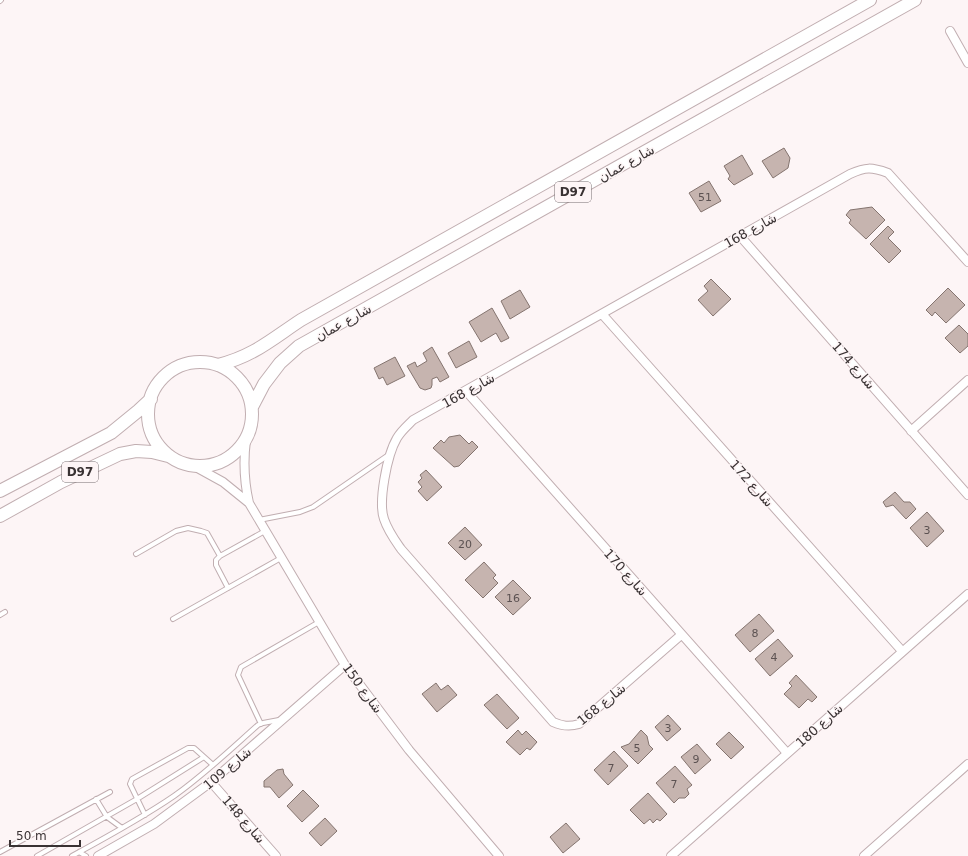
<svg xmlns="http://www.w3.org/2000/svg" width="968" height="856" viewBox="0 0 968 856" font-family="'DejaVu Sans',Cairo,sans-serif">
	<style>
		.building { fill: #c6b4af; stroke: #84746f }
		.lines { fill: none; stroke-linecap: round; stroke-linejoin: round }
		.service-casing { stroke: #c1aeb1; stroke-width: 6 }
		.minor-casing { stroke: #c1aeb1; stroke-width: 10 }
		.primary-casing { stroke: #c1aeb1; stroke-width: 14 }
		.service { stroke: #fff; stroke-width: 4 }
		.minor { stroke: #fff; stroke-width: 8 }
		.primary { stroke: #fff; stroke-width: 12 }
		.labels { text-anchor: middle; stroke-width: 3; stroke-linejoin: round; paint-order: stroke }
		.number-label { font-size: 11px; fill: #5c5252 }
		.shield { fill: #fdf5f6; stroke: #746c6e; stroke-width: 1 }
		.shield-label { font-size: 12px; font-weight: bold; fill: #393233 }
		.street-label { font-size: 13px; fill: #393233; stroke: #fdf5f6 }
	</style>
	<rect width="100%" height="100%" fill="#fdf5f6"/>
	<!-- building -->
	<path class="building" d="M784 148 790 158 788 168 773 178 762 161Z
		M742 155 753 174 734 185 728 179 730 176 724 166Z
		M709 181 721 201 701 212 689 193Z
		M872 207 885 220 866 239 849 223 851 220 846 215 850 210Z
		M888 226 894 232 888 238 901 251 889 263 870 244Z
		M711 279 731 299 713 316 698 300 708 291 704 286Z
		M948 288 965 305 946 323 935 312 932 316 926 310Z
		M520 290 530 307 510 319 501 301Z
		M492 308 509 338 501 342 496 333 481 342 469 322Z
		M959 325 968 334V346L960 353 945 338Z
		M469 341 477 357 456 368 448 353Z
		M432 347 449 377 440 382 437 377 432 379V385L431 388 425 390 420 388 407 366 415 362 417 367 427 361 423 353Z
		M395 357 405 376 387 385 383 377 379 379 374 368Z
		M460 435 469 444 472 441 478 447 459 466 454 467 433 448 441 440 444 443 449 437Z
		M426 470 442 487 427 501 418 491 422 487 418 482 422 478 420 475Z
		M895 492 904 502H910L916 509 906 519 893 505 886 507 883 502Z
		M927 512 944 531 927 547 910 528Z
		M465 527 482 545 465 560 448 543Z
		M484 562 496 575 493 578 498 583 483 598 465 580Z
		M513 580 531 598 513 615 495 597Z
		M759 614 774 631 750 652 735 635Z
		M778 639 793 656 770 676 755 659Z
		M796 675 817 697 812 702 808 699 799 708 784 694 792 686 789 683Z
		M436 683 441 690 448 685 457 695 437 712 422 694Z
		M497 694 519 718 507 729 484 705Z
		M668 715 681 729 667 741 655 727Z
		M518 730 522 735 526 731 537 742 530 750 527 748 520 755 506 742Z
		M641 730 647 736 649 745 653 749 638 764 621 747 629 744Z
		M729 732 744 747 731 759 716 744Z
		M697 744 711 760 695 774 681 757Z
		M614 751 628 766 608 785 594 770Z
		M675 766 692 785 687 789 689 794 685 798H679L674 803 656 783Z
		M283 769 284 774 293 785 279 798 270 787H264V781L277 770Z
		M303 790 319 806 302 822 287 806Z
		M648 793 667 814 660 821 657 819 653 823 650 819 644 824 630 810Z
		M325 818 337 831 321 846 309 833Z
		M566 823 580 839 563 853 550 837Z"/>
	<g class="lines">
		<!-- service casing -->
		<g class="service-casing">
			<path id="service" d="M0 1 1 0
				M259 520 300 512 313 507 390 454
				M136 554 176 531 188 528 201 531 207 533 220 556
				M228 588 216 565V560L220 556 265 531
				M0 615 5 612
				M173 619 281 558
				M261 724 238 675 241 667 319 622
				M96 799 107 817 122 828
				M145 815 130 784 132 779 188 748H194L213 765
				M0 852 110 792
				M79 852 86 856
				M37 856 137 799 204 757
				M72 856C107 837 142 818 174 796 204 775 231 749 258 725L263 723 279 720"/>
		</g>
		<!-- minor casing -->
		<g class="minor-casing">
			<path id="minor" d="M950 31 968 63
				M740 236 968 495
				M602 314 902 651
				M466 391 787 753
				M911 431 968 380
				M246 440C243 463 244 481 249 503L345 665 409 750 499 856
				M194 466 223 482 249 503
				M681 635 579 724C569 727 562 726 553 722L401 549C394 539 388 531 384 519 378 502 387 455 397 438 401 431 407 426 413 420L850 174C866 167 871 167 888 173L968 262
				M211 782 276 856
				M98 856 154 824 211 782 345 665
				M671 856 968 594
				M864 856 968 764"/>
		</g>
		<!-- primary casing -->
		<g class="primary-casing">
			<path id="primary" d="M148 414a52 52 0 1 1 104 0a52 52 0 1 1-104 0Z
				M218 365C254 356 272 339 301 320L870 0
				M252 407 264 384 280 363 299 346 915 0
				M0 491 111 433 138 411 151 399
				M0 516 61 482 120 454 136 451 152 452 168 456"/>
		</g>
		<!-- service -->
		<use href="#service" class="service"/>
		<!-- minor -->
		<use href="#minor" class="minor"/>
		<!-- primary -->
		<use href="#primary" class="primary"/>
	</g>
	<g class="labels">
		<!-- number labels -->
		<g class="number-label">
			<text x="705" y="201">51</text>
			<text x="927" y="534">3</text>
			<text x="465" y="548">20</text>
			<text x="513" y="602">16</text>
			<text x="755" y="637">8</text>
			<text x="774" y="661">4</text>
			<text x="668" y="732">3</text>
			<text x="637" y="752">5</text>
			<text x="696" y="763">9</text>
			<text x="611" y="772">7</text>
			<text x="674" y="788">7</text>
		</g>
		<!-- shield labels -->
		<g class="shield">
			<rect x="555" y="182" width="36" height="20" rx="3"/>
			<rect x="62" y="462" width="36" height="20" rx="3"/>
		</g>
		<g class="shield-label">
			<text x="573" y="196">D97</text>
			<text x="80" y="476">D97</text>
		</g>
		<!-- street labels -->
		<g class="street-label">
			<text transform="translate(626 163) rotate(-29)" y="5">شارع عمان</text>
			<text transform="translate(750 230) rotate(-29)" y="5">شارع 168</text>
			<text transform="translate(343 322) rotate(-29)" y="5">شارع عمان</text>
			<text transform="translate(854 365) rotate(49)" y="5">شارع 174</text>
			<text transform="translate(468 390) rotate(-29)" y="5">شارع 168</text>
			<text transform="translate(752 483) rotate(48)" y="5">شارع 172</text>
			<text transform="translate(626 572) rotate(48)" y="5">شارع 170</text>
			<text transform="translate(363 688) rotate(54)" y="5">شارع 150</text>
			<text transform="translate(601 704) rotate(-39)" y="5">شارع 168</text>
			<text transform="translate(819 725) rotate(-42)" y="5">شارع 180</text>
			<text transform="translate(227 768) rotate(-40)" y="5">شارع 109</text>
			<text transform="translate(244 819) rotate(49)" y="5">شارع 148</text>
		</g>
	</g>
	<!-- scale -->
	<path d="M10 840v6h70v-6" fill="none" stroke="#393233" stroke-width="2"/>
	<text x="16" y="840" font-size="12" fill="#393233" stroke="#fdf5f6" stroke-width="3" paint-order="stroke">50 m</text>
</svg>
